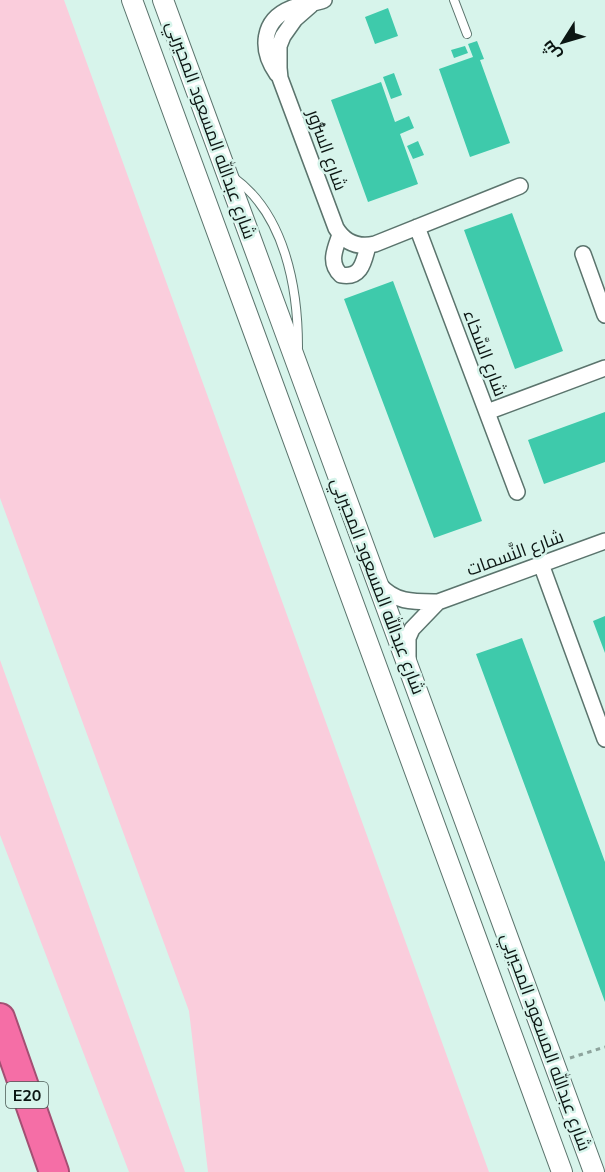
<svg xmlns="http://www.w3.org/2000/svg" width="605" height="1172" viewBox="0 0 605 1172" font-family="Mulish,Cairo,sans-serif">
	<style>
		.green { fill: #facddc }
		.building { fill: #3ecaab }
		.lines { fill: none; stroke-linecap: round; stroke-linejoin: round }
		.service-casing { stroke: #5b746d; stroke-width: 10 }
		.minor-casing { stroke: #5b746d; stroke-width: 18 }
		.tertiary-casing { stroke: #5b746d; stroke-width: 22 }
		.motorway-casing { stroke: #a34f73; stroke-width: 32 }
		.path { stroke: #8da39c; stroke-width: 3; stroke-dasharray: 4.5 4.5; stroke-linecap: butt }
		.service { stroke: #fff; stroke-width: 8 }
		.minor { stroke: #fff; stroke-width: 15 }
		.tertiary { stroke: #fff; stroke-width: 20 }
		.motorway { stroke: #f56ea6; stroke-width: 28 }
		.labels { text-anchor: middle; stroke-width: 5; stroke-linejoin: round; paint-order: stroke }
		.shield { fill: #d7f4eb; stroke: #495954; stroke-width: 1.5 }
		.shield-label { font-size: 16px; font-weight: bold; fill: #0c1613 }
		.street-label { font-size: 18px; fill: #0c1613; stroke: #d7f4eb }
	</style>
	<rect width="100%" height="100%" fill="#d7f4eb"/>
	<!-- green -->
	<path class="green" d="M0 0H64L489 1172H208L189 1011 0 498Z
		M0 660 185 1172H129L0 835Z"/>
	<!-- building -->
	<path class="building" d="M388 8 398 36 375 44 365 17Z
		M477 41 484 59 480 60 510 143 470 157 439 69 473 57 468 44Z
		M465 46 468 53 454 58 451 50Z
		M394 73 402 95 391 99 383 77Z
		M381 82 395 122 409 116 414 128 400 134 418 184 368 202 331 100Z
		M418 141 424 155 413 159 407 146Z
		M512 213 563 351 515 369 464 230Z
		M393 281 482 521 434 538 344 299Z
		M605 412V462L544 484 528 440Z
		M605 616V653L593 621Z
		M522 638 605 862V1002L476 654Z"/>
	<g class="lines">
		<!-- service casing -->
		<g class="service-casing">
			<path id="service" d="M454 0 467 34
				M233 177C285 214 298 288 298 347"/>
		</g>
		<!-- minor casing -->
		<g class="minor-casing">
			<path id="minor" d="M311 5 295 19 283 36 279 46V68L280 78 336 228C345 243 358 248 375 244L520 186
				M277 74C260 50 261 20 292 8 303 4 314 4 324 0
				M417 227 517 492
				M340 235C335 249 328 263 341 275 362 279 364 260 368 246
				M583 254 605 315
				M487 412 605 368
				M541 564 605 739
				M379 584C395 603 414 602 438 602
				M408 658V638L412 629 438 602 605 541"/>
		</g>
		<!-- tertiary casing -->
		<g class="tertiary-casing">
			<path id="tertiary" d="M132 0 562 1172
				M163 0 594 1172"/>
		</g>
		<!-- motorway casing -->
		<g class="motorway-casing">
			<path id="motorway" d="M0 1018 54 1172"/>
		</g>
		<!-- path -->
		<path class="path" d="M570 1058 605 1047"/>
		<!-- service -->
		<use href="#service" class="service"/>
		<!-- minor -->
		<use href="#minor" class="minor"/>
		<!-- tertiary -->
		<use href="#tertiary" class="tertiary"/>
		<!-- motorway -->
		<use href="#motorway" class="motorway"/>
	</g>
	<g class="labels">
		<!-- shield labels -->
		<rect class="shield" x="6" y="1082" width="42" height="26" rx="4.5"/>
		<g class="shield-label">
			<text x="27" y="1101">E20</text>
		</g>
		<!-- street labels -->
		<g class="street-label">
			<text transform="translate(211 130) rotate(70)" y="6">شارع عبدالله المسعود المحيربي</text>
			<text transform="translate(327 150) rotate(70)" y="6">شارع السُّرُور</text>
			<text transform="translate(485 353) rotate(69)" y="6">شارع السَّخاء</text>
			<text transform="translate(515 553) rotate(-20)" y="6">شارع النَّسمات</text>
			<text transform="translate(378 586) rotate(69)" y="6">شارع عبدالله المسعود المحيربي</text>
			<text transform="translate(546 1042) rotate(70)" y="6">شارع عبدالله المسعود المحيربي</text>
		</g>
	</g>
	<!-- north arrow -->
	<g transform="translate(563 42) rotate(233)" stroke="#d7f4eb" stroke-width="4.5" paint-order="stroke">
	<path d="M0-4.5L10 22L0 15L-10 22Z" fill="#0c1613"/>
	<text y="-9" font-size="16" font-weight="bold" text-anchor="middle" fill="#0c1613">ش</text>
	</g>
</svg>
